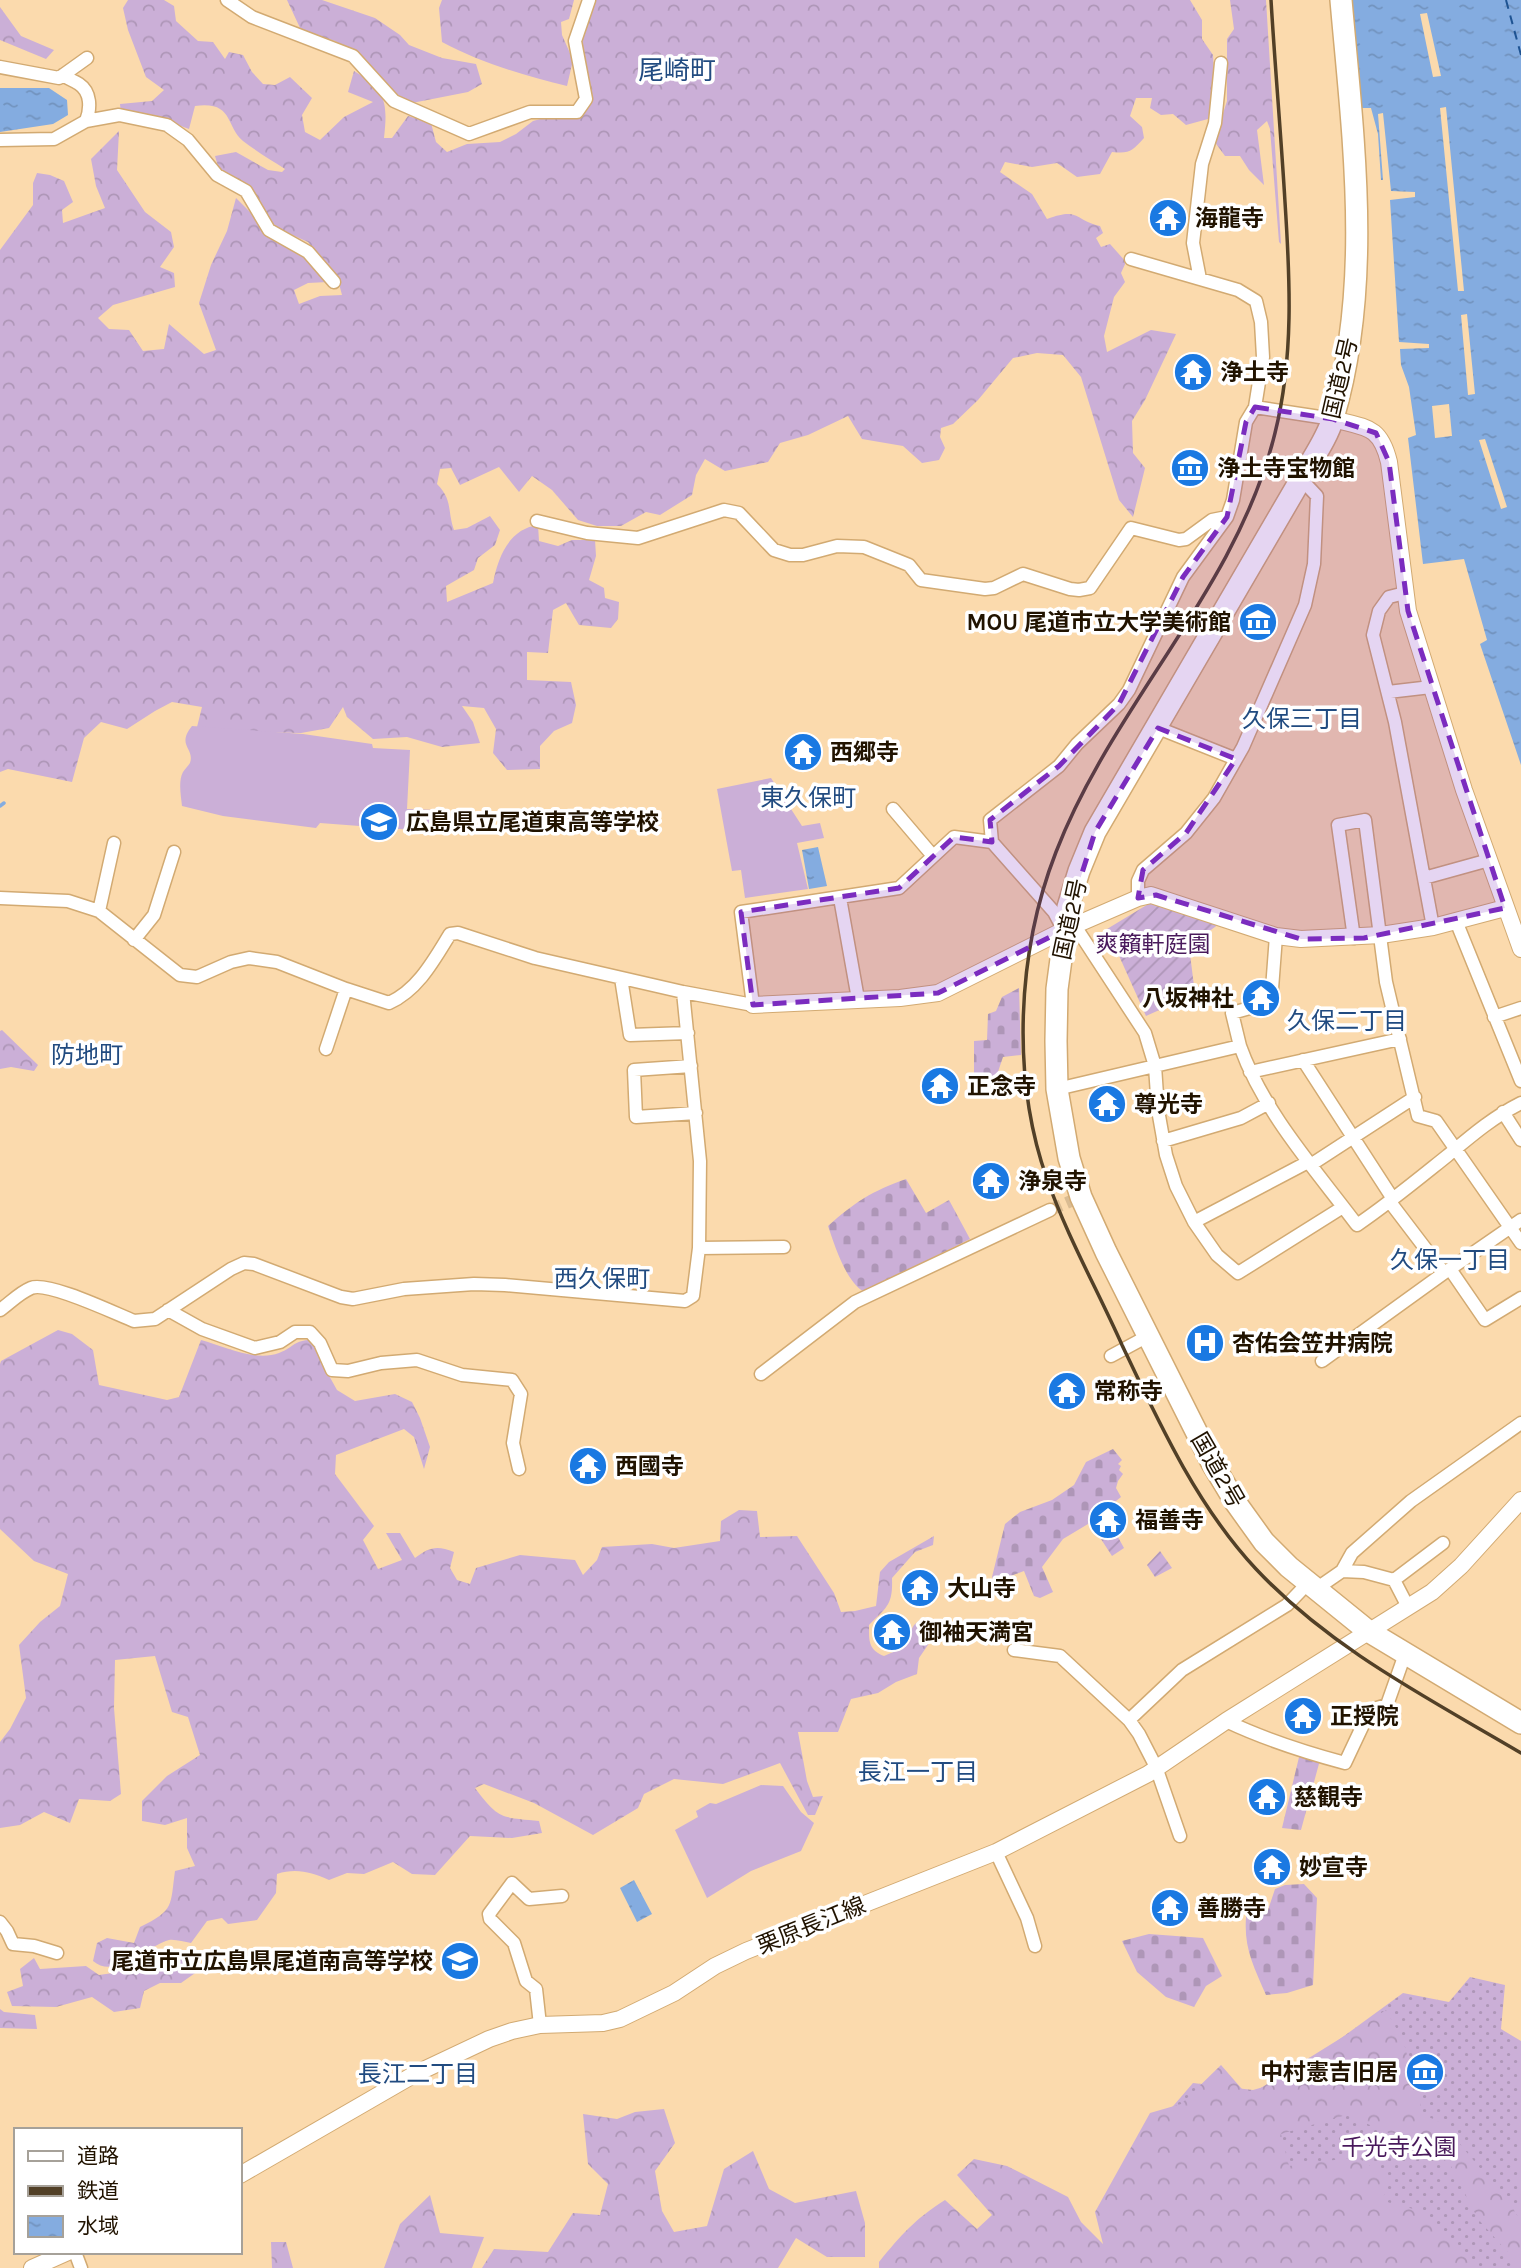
<svg xmlns="http://www.w3.org/2000/svg" width="1521" height="2268" viewBox="0 0 1521 2268" font-family="Karla,'Noto Sans JP',sans-serif">
	<style>
		.grass { fill: url(#grass-dots) }
		.forest { fill: url(#forest-crowns) }
		.cemetery { fill: url(#cemetery-stones) }
		.garden { fill: url(#garden-furrows) }
		.pitch { fill: #cbafd7 }
		.water { fill: url(#water-ripples) }
		.pier { fill: #fbdaad }
		.lines { fill: none; stroke-linecap: round; stroke-linejoin: round }
		.stream { stroke: #84ace0; stroke-width: 3.5 }
		.ferry { stroke: #1e5392; stroke-width: 2; stroke-dasharray: 9 7; stroke-linecap: butt }
		.street-tunnel { stroke: #dabc93; stroke-width: 12; stroke-dasharray: 12 6; stroke-linecap: butt }
		.street-casing { stroke: #d2aa72; stroke-width: 15 }
		.secondary-casing { stroke: #d2aa72; stroke-width: 18 }
		.highway-casing { stroke: #d2aa72; stroke-width: 24 }
		.street { stroke: #fff; stroke-width: 12 }
		.secondary { stroke: #fff; stroke-width: 16 }
		.highway { stroke: #fff; stroke-width: 21 }
		.rail { stroke: #524027; stroke-width: 3.5 }
		.marked { fill: #7b2cbf; fill-opacity: 0.2; stroke: #7b2cbf; stroke-width: 5; stroke-dasharray: 14 9; stroke-linejoin: round }
		.labels { text-anchor: middle; stroke-width: 7; stroke-linejoin: round; paint-order: stroke }
		.poi-label { font-size: 23px; font-weight: bold; fill: #211300; stroke: #fff; text-anchor: start }
		.street-label { font-size: 23px; fill: #211300; stroke: #fff }
		.park-label { font-size: 23px; fill: #49195b; stroke: #fff }
		.neighbourhood-label { font-size: 24px; fill: #214b80; stroke: #fff }
		.quarter-label { font-size: 26px; fill: #214b80; stroke: #fff }
	</style>
	<defs>
		<pattern id="grass-dots" width="8" height="8" patternUnits="userSpaceOnUse" patternTransform="scale(1.75)"><rect width="8" height="8" fill="#cbafd7"/><path d="M2 2h.1M6 6h.1" fill="none" stroke="#ae96b7" stroke-width="1.8" stroke-linecap="round"/></pattern>
		<pattern id="forest-crowns" width="20" height="18" patternUnits="userSpaceOnUse" patternTransform="scale(1.75)"><rect width="20" height="18" fill="#cbafd7"/><path d="M2 6a3 3 0 1 1 6 0M12 15a3 3 0 1 1 6 0" fill="none" stroke="#ae96b7"/></pattern>
		<pattern id="cemetery-stones" width="16" height="16" patternUnits="userSpaceOnUse" patternTransform="scale(1.75)"><rect width="16" height="16" fill="#cbafd7"/><path d="M2 7V4a2 2 0 0 1 4 0v3zM10 15v-3a2 2 0 0 1 4 0v3z" fill="#ae96b7"/></pattern>
		<pattern id="garden-furrows" width="10" height="10" patternUnits="userSpaceOnUse" patternTransform="scale(1.75)"><rect width="10" height="10" fill="#cbafd7"/><path d="M-1 1l2-2M0 10L10 0M9 11l2-2" fill="none" stroke="#ae96b7"/></pattern>
		<pattern id="water-ripples" width="26" height="14" patternUnits="userSpaceOnUse" patternTransform="scale(1.75)"><rect width="26" height="14" fill="#84ace0"/><path d="M2 4q2-2 4 0t4 0M15 11q2-2 4 0t4 0" fill="none" stroke="#7293be"/></pattern>
	</defs>
	<rect width="100%" height="100%" fill="#fbdaad"/>
	<!-- grass -->
	<path class="grass" d="M1470 1977 1505 1985 1501 2029 1521 2041V2268H1103L1155 2127 1193 2083 1253 2090 1281 2082 1403 1993 1449 2002Z"/>
	<!-- forest -->
	<path class="forest" d="M128 0H164L174 6 176 21 198 41 213 42 225 59 229 52 243 55 252 72 263 84 275 85 290 77 312 98 302 115 305 132 320 140 344 117 373 102 348 92 354 71C386 90 388 102 384 138H392L408 116 431 123 436 142 447 152 467 144 500 142 516 134 533 121 544 118 578 116 589 99 579 41 592 0H1190L1202 20V39L1213 55 1215 91 1208 119 1186 125 1173 114 1161 115 1150 108 1152 98H1136L1130 116 1142 127 1144 138C1132 151 1130 154 1112 152L1100 174 1077 177 1057 163 1032 167 1005 162 1000 172 1032 194 1047 219C1079 207 1073 219 1100 226L1103 233 1096 238 1101 247 1110 244 1126 262 1121 273 1125 282 1114 297 1104 336 1107 352 1151 330 1176 334 1145 400 1132 421 1133 453 1145 468 1133 517 1119 500 1081 377 1063 355 1037 353 1013 358 978 400 953 424 941 428 940 437 945 448 939 460 922 463 903 446 862 439 848 416 808 435 780 443 768 462 725 471 705 459 696 475 692 495 660 515 646 512 621 526H597L578 520 552 490 532 476 519 492 499 467 460 485 451 468 440 469 437 484C453 500 447 510 454 530L467 528 490 516 500 530 495 545 478 558 474 570 446 586 447 602 493 583C498 557 509 529 538 525L539 541 558 546 572 540H595L596 556 589 580 604 588 605 598 619 602 618 619 611 628 579 625 566 603 553 610 548 653 527 652V680L571 682 576 705 572 723 554 731 540 746V769L507 770 493 753 496 729 484 708 462 706 473 722 480 743 442 747 407 737 373 739 347 717 343 707 329 728 301 733 196 731 202 707 172 702 155 711 127 729 101 722 84 738 72 782 8 769 0 772V250L33 205V183L37 173 50 175 64 181 73 202 62 210 63 223 105 208 96 186 91 159 119 131 117 170 145 212 171 232 174 247 160 267 174 273 175 287 113 305 98 318 109 329 129 330 143 351 164 349 169 324 204 354 216 350 199 303 211 265 227 231 236 198 255 217 301 252 328 282 308 283 294 290 299 304 320 296 342 295 337 276 308 242 272 226 220 173 215 156 236 152 268 170 282 172 285 169C271 160 256 151 243 141 225 126 234 101 195 106L189 129 170 122 121 113 120 104 152 101 164 90 146 77 128 30 123 8Z
		M287 0H322L375 18 400 35 409 45 442 58 476 64 482 84 468 92 412 103 398 99 366 60 335 41 301 30Z
		M442 0H574L569 19 561 22 562 35 573 60 567 86C523 75 481 63 442 42L439 8Z
		M1230 0H1266L1281 244 1279 242 1270 129 1267 121 1257 130 1264 185 1249 170 1240 156H1225L1214 141 1227 101V39L1234 29Z
		M0 7 21 36 54 50 46 59 0 40Z
		M2 1030 38 1065 34 1071 11 1067 0 1069V1031Z
		M58 1330 72 1334 93 1350 99 1385 167 1400 179 1397 201 1340C224 1346 255 1362 279 1353 296 1346 294 1339 315 1340L327 1372 337 1390 355 1401 395 1394 412 1402 420 1418 430 1447 424 1469 414 1437 404 1429 336 1455 335 1474 374 1526 363 1540 378 1569 402 1560 386 1533H400L415 1558C429 1547 437 1545 454 1552L450 1568 457 1580 470 1584 476 1568 520 1555 575 1560 583 1575 597 1560 602 1547 652 1544 674 1548 720 1541 721 1521 739 1510 757 1511 760 1537 797 1536 834 1593 841 1612 855 1611 876 1606 880 1572 889 1562 934 1536 933 1545 915 1552 892 1578C893 1605 887 1607 869 1625 869 1640 868 1650 884 1656L900 1649 914 1625 922 1618 930 1642 919 1658 917 1674 896 1682 878 1693 851 1699 838 1732H798L807 1781 813 1797 823 1796 815 1815H808L780 1763 723 1784 674 1779 644 1794 638 1808 593 1835 534 1803 484 1784 475 1788C499 1820 501 1817 539 1821L542 1833 512 1838 470 1836 435 1875 412 1874 393 1862 364 1874 347 1873 329 1880C311 1872 296 1868 277 1874L276 1893 257 1920 228 1924 222 1918 207 1921 191 1943C184 1942 175 1939 169 1940 147 1946 115 1980 93 1961L97 1943 107 1938 134 1943 140 1927C175 1910 170 1906 175 1871L195 1866 187 1848V1818L165 1825 142 1821V1801L167 1776 200 1755 188 1717 172 1712 155 1656 115 1660 114 1708 121 1794 110 1801 79 1799 70 1823 44 1812 20 1825 0 1828V1742L10 1729 26 1698 19 1645 40 1622 60 1606 68 1574 34 1561 0 1529V1364L1 1361Z
		M169 1952 178 1954 198 1971 181 1983H160L144 1991 140 2008 114 2012 92 1997 56 2007 12 2006 7 1992 23 1986 20 1969 34 1958 40 1969 86 1966 99 1975 113 1973Z
		M0 2009 4 2012 35 2015 37 2029 0 2028Z
		M1386 2010 1403 2040 1423 2114 1443 2124 1511 2205 1521 2222V2267L1478 2219 1451 2166 1437 2153 1346 2115 1281 2134 1289 2166 1357 2157 1387 2177 1383 2201 1421 2211 1441 2235 1481 2268H879V2262C901 2235 915 2219 945 2200L977 2229 992 2215 957 2175 974 2159 1007 2166 1068 2197 1081 2222 1103 2244 1095 2212 1150 2113 1181 2104 1221 2065 1248 2096Z
		M664 2109 675 2143 655 2171 662 2211 674 2232 707 2226 724 2169 753 2151 769 2189 795 2203 856 2191 865 2223V2257H827L796 2238 778 2268H482L494 2249 548 2252 573 2213 600 2215 608 2184 588 2164 583 2114 617 2119 635 2112Z
		M430 2195 440 2233 484 2237 472 2268H384L400 2224Z
		M271 2242H286L293 2268H272Z"/>
	<!-- cemetery -->
	<path class="cemetery" d="M1019 988 1021 1055 1003 1057C997 1074 994 1092 974 1097V1041L987 1040 988 1014 996 1011 1002 997Z
		M906 1179 926 1213 949 1200 970 1239 864 1292C845 1280 835 1246 828 1226 855 1202 872 1191 906 1179Z
		M1113 1449 1122 1460 1118 1464 1121 1466 1119 1470 1123 1474 1118 1481 1116 1488 1121 1497 1106 1509 1103 1515 1063 1539 1042 1567 1053 1592 1040 1598 1034 1596 1024 1571 994 1582 992 1577 1005 1524 1020 1512 1052 1500 1074 1485 1086 1462Z
		M1300 1753 1320 1760 1301 1830 1282 1828Z
		M1304 1884 1317 1898 1313 1985 1287 1993 1266 1995C1252 1963 1242 1944 1247 1909L1248 1907 1268 1910 1275 1889 1285 1885Z
		M1149 1934 1203 1938 1222 1976 1206 1986 1194 2007 1166 1997 1137 1972 1122 1941Z"/>
	<!-- garden -->
	<path class="garden" d="M1155 900 1219 924 1189 946 1195 994 1146 1016 1107 929Z
		M1113 1528 1124 1548 1112 1556 1099 1536Z
		M1160 1551 1172 1568 1155 1577 1147 1565Z"/>
	<!-- pitch -->
	<path class="pitch" d="M192 726 303 734 372 744 373 748 410 750 407 809 440 810 439 832 320 823 316 828 223 816 182 806C181 796 178 781 183 772 185 769 188 766 190 763 195 748 176 746 192 726Z
		M771 778 802 826 820 823 824 838 797 843 808 889 745 898 741 870 732 871 717 789Z
		M761 1785 783 1786 801 1812 814 1823 801 1851 751 1871 707 1898 675 1830 698 1817 696 1811 710 1803 716 1804Z"/>
	<!-- water -->
	<path class="water" d="M1349 0H1521V765L1480 644 1487 640 1464 559 1423 564 1408 438 1416 435 1409 387 1401 365 1400 349 1429 348V344L1399 342 1390 200 1415 197V192L1391 191 1383 113 1378 114 1383 180H1381L1378 134 1371 108H1360Z
		M0 88H49L67 100 68 115 53 124 0 132Z
		M818 847 827 886 809 889 802 850Z
		M634 1880 652 1914 637 1922 620 1888Z"/>
	<!-- pier -->
	<path class="pier" d="M1427 13 1441 76 1433 77 1420 14Z
		M1446 107 1464 291H1458L1440 108Z
		M1467 314 1475 394 1468 395 1461 315Z
		M1449 404 1452 436 1435 438 1432 406Z
		M1485 439 1507 507 1501 509 1479 440Z"/>
	<g class="lines">
		<!-- stream -->
		<path class="stream" d="M0 806 4 803"/>
		<!-- ferry -->
		<path class="ferry" d="M1506 0 1521 55"/>
		<!-- street-tunnel -->
		<path class="street-tunnel" d="M1050 1210 1071 1201"/>
		<!-- street casing -->
		<g class="street-casing">
			<path id="street" d="M227 0 252 17 353 56 394 101 469 134 530 112H577L586 99 575 41 589 0
				M0 67 59 78 87 58
				M86 121 119 115 167 125 188 140 217 175 246 191 269 230 308 252 334 282
				M0 140 54 139 86 121C91 108 91 92 79 84 73 80 68 79 63 75
				M1131 259 1200 279 1193 243 1202 164 1215 123 1221 63
				M1255 407 1333 419
				M537 521 587 533 638 538 724 510 739 513 774 550 790 555H803L837 546 864 547 909 565 921 580 985 589 994 588 1023 574 1070 589 1079 590 1090 588 1131 528 1179 540 1186 539 1212 520 1227 517
				M1405 593 1389 597 1379 611 1373 635 1395 722 1433 927
				M1388 692 1431 687
				M1158 728 1236 759
				M893 809 933 856
				M1424 878 1489 860
				M0 898 68 901 99 911 180 975 197 977 231 962 249 958 277 962 346 989 389 1003C418 990 434 960 450 934L458 933 535 958 683 992 753 1005 741 912 899 888 954 837 992 842
				M840 898 858 999
				M1138 898V881L1143 870 1186 833 1214 798 1243 747 1305 605 1314 564 1317 496 1301 479
				M99 911 114 843
				M1456 921 1521 1081
				M1075 926 1145 1033 1155 1066 1158 1110 1166 1155 1176 1186 1194 1222 1217 1255 1238 1273 1343 1207
				M1063 929 1054 912 992 842 990 820 1059 766 1077 744 1119 704 1129 690 1183 577 1227 517 1233 500 1246 422 1255 407 1263 357 1261 322 1256 301 1238 290 1200 279
				M1354 938 1338 825 1365 820 1386 982 1418 1116 1436 1121 1521 1243
				M134 940 154 915 174 852
				M621 978 630 1035 688 1033
				M1494 1017 1521 1008
				M1240 1046 1232 1013 1271 1002 1276 936
				M326 1049 346 989
				M1303 1060 1393 1199
				M691 1066 634 1070 636 1117 696 1113
				M1250 1072 1400 1039
				M1057 1089 1240 1046C1264 1113 1315 1169 1357 1225 1388 1204 1417 1180 1447 1156 1471 1136 1493 1117 1521 1103
				M1503 1112 1521 1140
				M1163 1141 1241 1118 1269 1103
				M1312 1164 1415 1097
				M1390 1202 1444 1273
				M1194 1222 1308 1162
				M699 1248 784 1247
				M1450 1269 1485 1320 1521 1298
				M0 1310C10 1303 19 1293 31 1288 48 1281 114 1313 134 1321L155 1319 231 1269 244 1263 254 1264 341 1297 353 1299 404 1289 474 1284 505 1285 685 1301 693 1296 699 1248 700 1161 683 992
				M168 1310 202 1329 255 1348 280 1342 295 1332H310L320 1343 332 1370 348 1371 381 1363 417 1360 462 1375 512 1380 521 1394 513 1443 519 1469
				M1111 1356 1148 1336
				M1322 1361 1444 1273 1521 1220
				M761 1374 855 1302 1050 1210
				M1342 1571 1364 1572 1394 1580 1443 1543
				M1394 1580 1408 1607
				M1316 1589 1342 1571 1352 1553 1411 1501 1521 1423
				M1014 1650 1060 1656 1129 1720 1139 1734 1156 1767 1180 1836
				M1129 1720 1182 1670 1287 1605 1308 1583
				M1226 1721C1264 1739 1304 1752 1345 1763L1370 1710 1387 1705 1405 1654
				M996 1852 1027 1918 1035 1946
				M0 1922 7 1931 13 1944 34 1946 57 1953
				M540 2025 536 1989 526 1981 514 1943 490 1919 489 1914 512 1883 529 1899 562 1896
				M75 2252 81 2268"/>
		</g>
		<!-- secondary casing -->
		<g class="secondary-casing">
			<path id="secondary" d="M1333 419C1366 428 1380 425 1389 462L1408 611 1464 790 1521 949
				M753 1005 900 998 938 993 1064 930 1138 898 1151 895 1276 936 1301 939 1381 935 1433 927 1505 908
				M240 2175 415 2074 489 2039 512 2031 540 2025 603 2023 620 2019 674 1993 715 1966 746 1951 996 1852 1148 1774 1226 1721 1432 1592 1461 1566 1521 1500
				M32 2268 68 2252"/>
		</g>
		<!-- highway casing -->
		<g class="highway-casing">
			<path id="highway" d="M1341 0C1353 137 1373 283 1333 418 1327 439 1312 459 1301 479L1095 832 1079 871 1068 907 1057 989 1056 1041 1057 1089 1069 1158 1081 1197 1106 1252 1212 1463 1236 1503 1264 1542 1289 1567 1368 1631 1521 1723"/>
		</g>
		<!-- street -->
		<use href="#street" class="street"/>
		<!-- secondary -->
		<use href="#secondary" class="secondary"/>
		<!-- highway -->
		<use href="#highway" class="highway"/>
		<!-- rail -->
		<path class="rail" d="M1271 0C1275 67 1281 134 1285 202 1290 279 1294 357 1275 433 1237 589 1113 704 1056 852 1017 952 1011 1077 1047 1179 1067 1236 1097 1289 1122 1345 1159 1423 1197 1506 1256 1569 1331 1649 1428 1698 1521 1753"/>
	</g>
	<!-- marked area -->
	<path class="marked" d="M1255 407 1333 419 1376 433 1389 462 1408 611 1505 908 1364 938 1301 939 1156 895 1138 898 1143 870 1186 833 1236 759 1158 728 1095 832 1064 930 938 993 753 1005 741 912 899 888 954 837 992 842 990 820 1059 766 1119 704 1183 577 1227 517 1246 422Z"/>
	<!-- icons -->
	<defs>
		<g id="temple-disc" transform="scale(2.0125)"><circle r="9.5" fill="#1a79e2" stroke="#fff"/><path d="M0-6L5-2H3V0L6.5 2.5H4V6H1.5V3h-3V6H-4V2.5H-6.5L-3 0V-2H-5Z" fill="#fff"/></g>
		<g id="museum-disc" transform="scale(2.0125)"><circle r="9.5" fill="#1a79e2" stroke="#fff"/><path d="M0-6L6-3V-2H-6V-3ZM-5-1h2V3h-2ZM-1-1h2V3h-2ZM3-1h2V3H3ZM-6 4H6V6H-6Z" fill="#fff"/></g>
		<g id="school-disc" transform="scale(2.0125)"><circle r="9.5" fill="#1a79e2" stroke="#fff"/><path d="M0-5L7-2L0 1L-7-2ZM-4 1L0 2.5L4 1V4Q0 6-4 4Z" fill="#fff"/></g>
		<g id="hospital-disc" transform="scale(2.0125)"><circle r="9.5" fill="#1a79e2" stroke="#fff"/><path d="M-5-5h3v3.5h4V-5h3V5h-3V1.5h-4V5h-3Z" fill="#fff"/></g>
	</defs>
	<g fill-rule="evenodd">
		<use href="#temple-disc" x="1168" y="218"/>
		<use href="#temple-disc" x="1193" y="372"/>
		<use href="#museum-disc" x="1190" y="468"/>
		<use href="#museum-disc" x="1258" y="622"/>
		<use href="#temple-disc" x="803" y="752"/>
		<use href="#school-disc" x="379" y="822"/>
		<use href="#temple-disc" x="1261" y="998"/>
		<use href="#temple-disc" x="940" y="1086"/>
		<use href="#temple-disc" x="1107" y="1104"/>
		<use href="#temple-disc" x="991" y="1181"/>
		<use href="#hospital-disc" x="1205" y="1343"/>
		<use href="#temple-disc" x="1067" y="1391"/>
		<use href="#temple-disc" x="588" y="1466"/>
		<use href="#temple-disc" x="1108" y="1520"/>
		<use href="#temple-disc" x="920" y="1588"/>
		<use href="#temple-disc" x="892" y="1632"/>
		<use href="#temple-disc" x="1303" y="1716"/>
		<use href="#temple-disc" x="1267" y="1797"/>
		<use href="#temple-disc" x="1272" y="1867"/>
		<use href="#temple-disc" x="1170" y="1908"/>
		<use href="#school-disc" x="460" y="1961"/>
		<use href="#museum-disc" x="1425" y="2072"/>
	</g>
	<g class="labels">
		<!-- poi labels -->
		<g class="poi-label">
			<text x="1195" y="226">海龍寺</text>
			<text x="1220" y="380">浄土寺</text>
			<text x="1217" y="476">浄土寺宝物館</text>
			<text x="1231" y="630" text-anchor="end">MOU 尾道市立大学美術館</text>
			<text x="830" y="760">西郷寺</text>
			<text x="406" y="830">広島県立尾道東高等学校</text>
			<text x="1234" y="1006" text-anchor="end">八坂神社</text>
			<text x="967" y="1094">正念寺</text>
			<text x="1134" y="1112">尊光寺</text>
			<text x="1018" y="1189">浄泉寺</text>
			<text x="1232" y="1351">杏佑会笠井病院</text>
			<text x="1094" y="1399">常称寺</text>
			<text x="615" y="1474">西國寺</text>
			<text x="1135" y="1528">福善寺</text>
			<text x="947" y="1596">大山寺</text>
			<text x="919" y="1640">御袖天満宮</text>
			<text x="1330" y="1724">正授院</text>
			<text x="1294" y="1805">慈観寺</text>
			<text x="1299" y="1875">妙宣寺</text>
			<text x="1197" y="1916">善勝寺</text>
			<text x="433" y="1969" text-anchor="end">尾道市立広島県尾道南高等学校</text>
			<text x="1398" y="2080" text-anchor="end">中村憲吉旧居</text>
		</g>
		<!-- street labels -->
		<g class="street-label">
			<text transform="translate(1340 378) rotate(-77)" y="8">国道2号</text>
			<text transform="translate(1070 919) rotate(-78)" y="8">国道2号</text>
			<text transform="translate(1218 1470) rotate(60)" y="8">国道2号</text>
			<text transform="translate(811 1925) rotate(-22)" y="8">栗原長江線</text>
		</g>
		<!-- park labels -->
		<g class="park-label">
			<text x="1153" y="952">爽籟軒庭園</text>
			<text x="1399" y="2155">千光寺公園</text>
		</g>
		<!-- neighbourhood labels -->
		<g class="neighbourhood-label">
			<text x="1302" y="727">久保三丁目</text>
			<text x="808" y="806">東久保町</text>
			<text x="1347" y="1029">久保二丁目</text>
			<text x="87" y="1063">防地町</text>
			<text x="1450" y="1268">久保一丁目</text>
			<text x="602" y="1287">西久保町</text>
			<text x="918" y="1780">長江一丁目</text>
			<text x="418" y="2082">長江二丁目</text>
		</g>
		<!-- quarter labels -->
		<g class="quarter-label">
			<text x="677" y="79">尾崎町</text>
		</g>
	</g>
	<!-- legend -->
	<rect x="14" y="2128" width="228" height="126" fill="#ffffff" stroke="#a6a199" stroke-width="2"/>
	<rect x="28" y="2151" width="35" height="10" fill="#ffffff" stroke="#a6a199" stroke-width="2"/>
	<text x="77" y="2163" font-size="21" fill="#211300">道路</text>
	<rect x="28" y="2186" width="35" height="10" fill="#524027" stroke="#a6a199" stroke-width="2"/>
	<text x="77" y="2198" font-size="21" fill="#211300">鉄道</text>
	<rect x="28" y="2216" width="35" height="21" fill="url(#water-ripples)" stroke="#a6a199" stroke-width="2"/>
	<text x="77" y="2233" font-size="21" fill="#211300">水域</text>
</svg>
